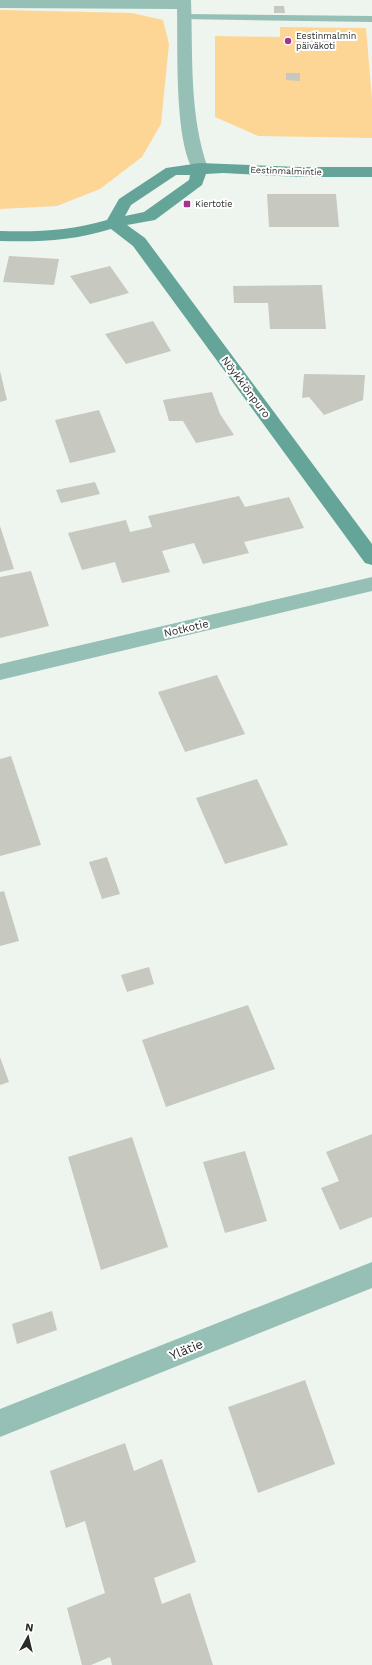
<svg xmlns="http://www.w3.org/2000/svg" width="372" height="1665" viewBox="0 0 372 1665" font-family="'Work Sans',sans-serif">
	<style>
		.green { fill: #fdd696 }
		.building { fill: #c7c8bf }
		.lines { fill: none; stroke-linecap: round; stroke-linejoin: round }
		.lane { fill: #96bfb6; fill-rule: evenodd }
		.street { fill: #96bfb6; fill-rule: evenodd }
		.secondary { fill: #65a599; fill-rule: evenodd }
		.poi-dot { fill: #a6338f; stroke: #fff; stroke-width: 1.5 }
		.labels { text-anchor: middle; stroke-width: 4; stroke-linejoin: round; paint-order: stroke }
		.far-poi-label { font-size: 9px; fill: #292c29; stroke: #fff; text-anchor: start }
		.far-street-label { font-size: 9px; fill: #292c29; stroke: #fff }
		.street-label { font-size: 11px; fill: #292c29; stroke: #fff }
		.near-street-label { font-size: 13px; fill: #292c29; stroke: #fff }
	</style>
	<rect width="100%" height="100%" fill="#eef5ee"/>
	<!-- green -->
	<path class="green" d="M0 10 132 13 163 20 169 44 161 124 142 157 100 189 57 206 0 209Z
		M280 27 366 28 372 99V138L258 136 215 117V36L280 37Z"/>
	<!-- building -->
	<path class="building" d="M274 6H284L285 13H274Z
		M286 73H300V81L286 80Z
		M267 194H336L339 227H269Z
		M9 256 59 259 54 285 3 282Z
		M110 266 129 293 90 304 70 276Z
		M322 285 326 329H270L268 303H234L233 286Z
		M153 321 171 351 126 364 105 334Z
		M0 371 7 400 0 402Z
		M304 374 365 375 363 400 324 415 309 397 302 398Z
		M212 392 220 414 234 435 196 443 183 421H169L163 400Z
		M99 410 116 452 70 463 55 420Z
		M95 482 100 494 61 503 56 490Z
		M239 496 245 507 289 497 304 528 244 542 249 553 203 564 194 543 162 551 170 572 122 583 115 562 82 570 68 533 126 520 130 532 152 527 148 516Z
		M0 526 14 569 0 572Z
		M31 571 49 626 0 638V577Z
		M217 675 245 734 185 752 158 692Z
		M11 756 41 845 0 856V759Z
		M257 779 288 845 225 864 196 798Z
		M107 857 120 894 102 899 89 862Z
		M4 891 19 941 0 946V892Z
		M149 967 154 984 127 992 121 975Z
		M248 1005 275 1069 166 1107 142 1040Z
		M0 1057 9 1082 0 1085Z
		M372 1134V1217L340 1230 321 1188 339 1181 326 1152Z
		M132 1137 168 1247 101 1270 68 1157Z
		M245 1151 267 1221 225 1233 203 1162Z
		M52 1311 57 1330 17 1344 12 1324Z
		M305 1380 335 1464 258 1493 228 1407Z
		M125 1443 134 1471 162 1459 196 1562 154 1578 162 1604 190 1593 213 1665H112L110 1657 91 1665H82L67 1608 105 1593 85 1521 66 1528 50 1471Z"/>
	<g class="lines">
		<!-- lane -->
		<path class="lane" d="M184 14 372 16V22L181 19 179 17 181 15Z"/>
		<!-- street -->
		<path class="street" d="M0 0H191C193 55 189 116 208 168L206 171 200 173 194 171C174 142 178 47 177 9L0 8Z
			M372 577V591L0 680V664Z
			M372 1262V1288L0 1437V1409Z"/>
		<!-- secondary -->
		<path class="secondary" d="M200 163 299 167H372V177H299L223 173 206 174 202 185 155 220 127 225 145 238 372 544V565L365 563 133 246 111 229C72 241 40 242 0 241V231C39 232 69 231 107 220L119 199 166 168ZM176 175H190L189 180 144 212 125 216 131 205Z"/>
	</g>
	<!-- markers -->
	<g class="poi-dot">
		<circle cx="288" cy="41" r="4"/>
		<rect x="183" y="200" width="8" height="8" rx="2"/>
	</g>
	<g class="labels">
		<!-- far-poi labels -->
		<g class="far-poi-label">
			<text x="296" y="39">Eestinmalmin<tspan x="296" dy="10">päiväkoti</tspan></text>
			<text x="195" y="207">Kiertotie</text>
		</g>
		<!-- far-street labels -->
		<g class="far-street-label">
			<text transform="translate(286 171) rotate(2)" y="3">Eestinmalmintie</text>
		</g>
		<!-- street labels -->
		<g class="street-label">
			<text transform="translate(246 387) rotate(53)" y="4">Nöykkiönpuro</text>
			<text transform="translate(186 628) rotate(-13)" y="4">Notkotie</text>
		</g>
		<!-- near-street labels -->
		<g class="near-street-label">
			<text transform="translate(186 1349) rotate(-22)" y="5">Ylätie</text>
		</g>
	</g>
	<!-- north arrow -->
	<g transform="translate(28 1637) rotate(8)" stroke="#ffffff" stroke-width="3" paint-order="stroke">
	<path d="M0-3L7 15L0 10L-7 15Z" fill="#292c29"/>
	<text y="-6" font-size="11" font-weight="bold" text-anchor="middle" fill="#292c29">N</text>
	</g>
</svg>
